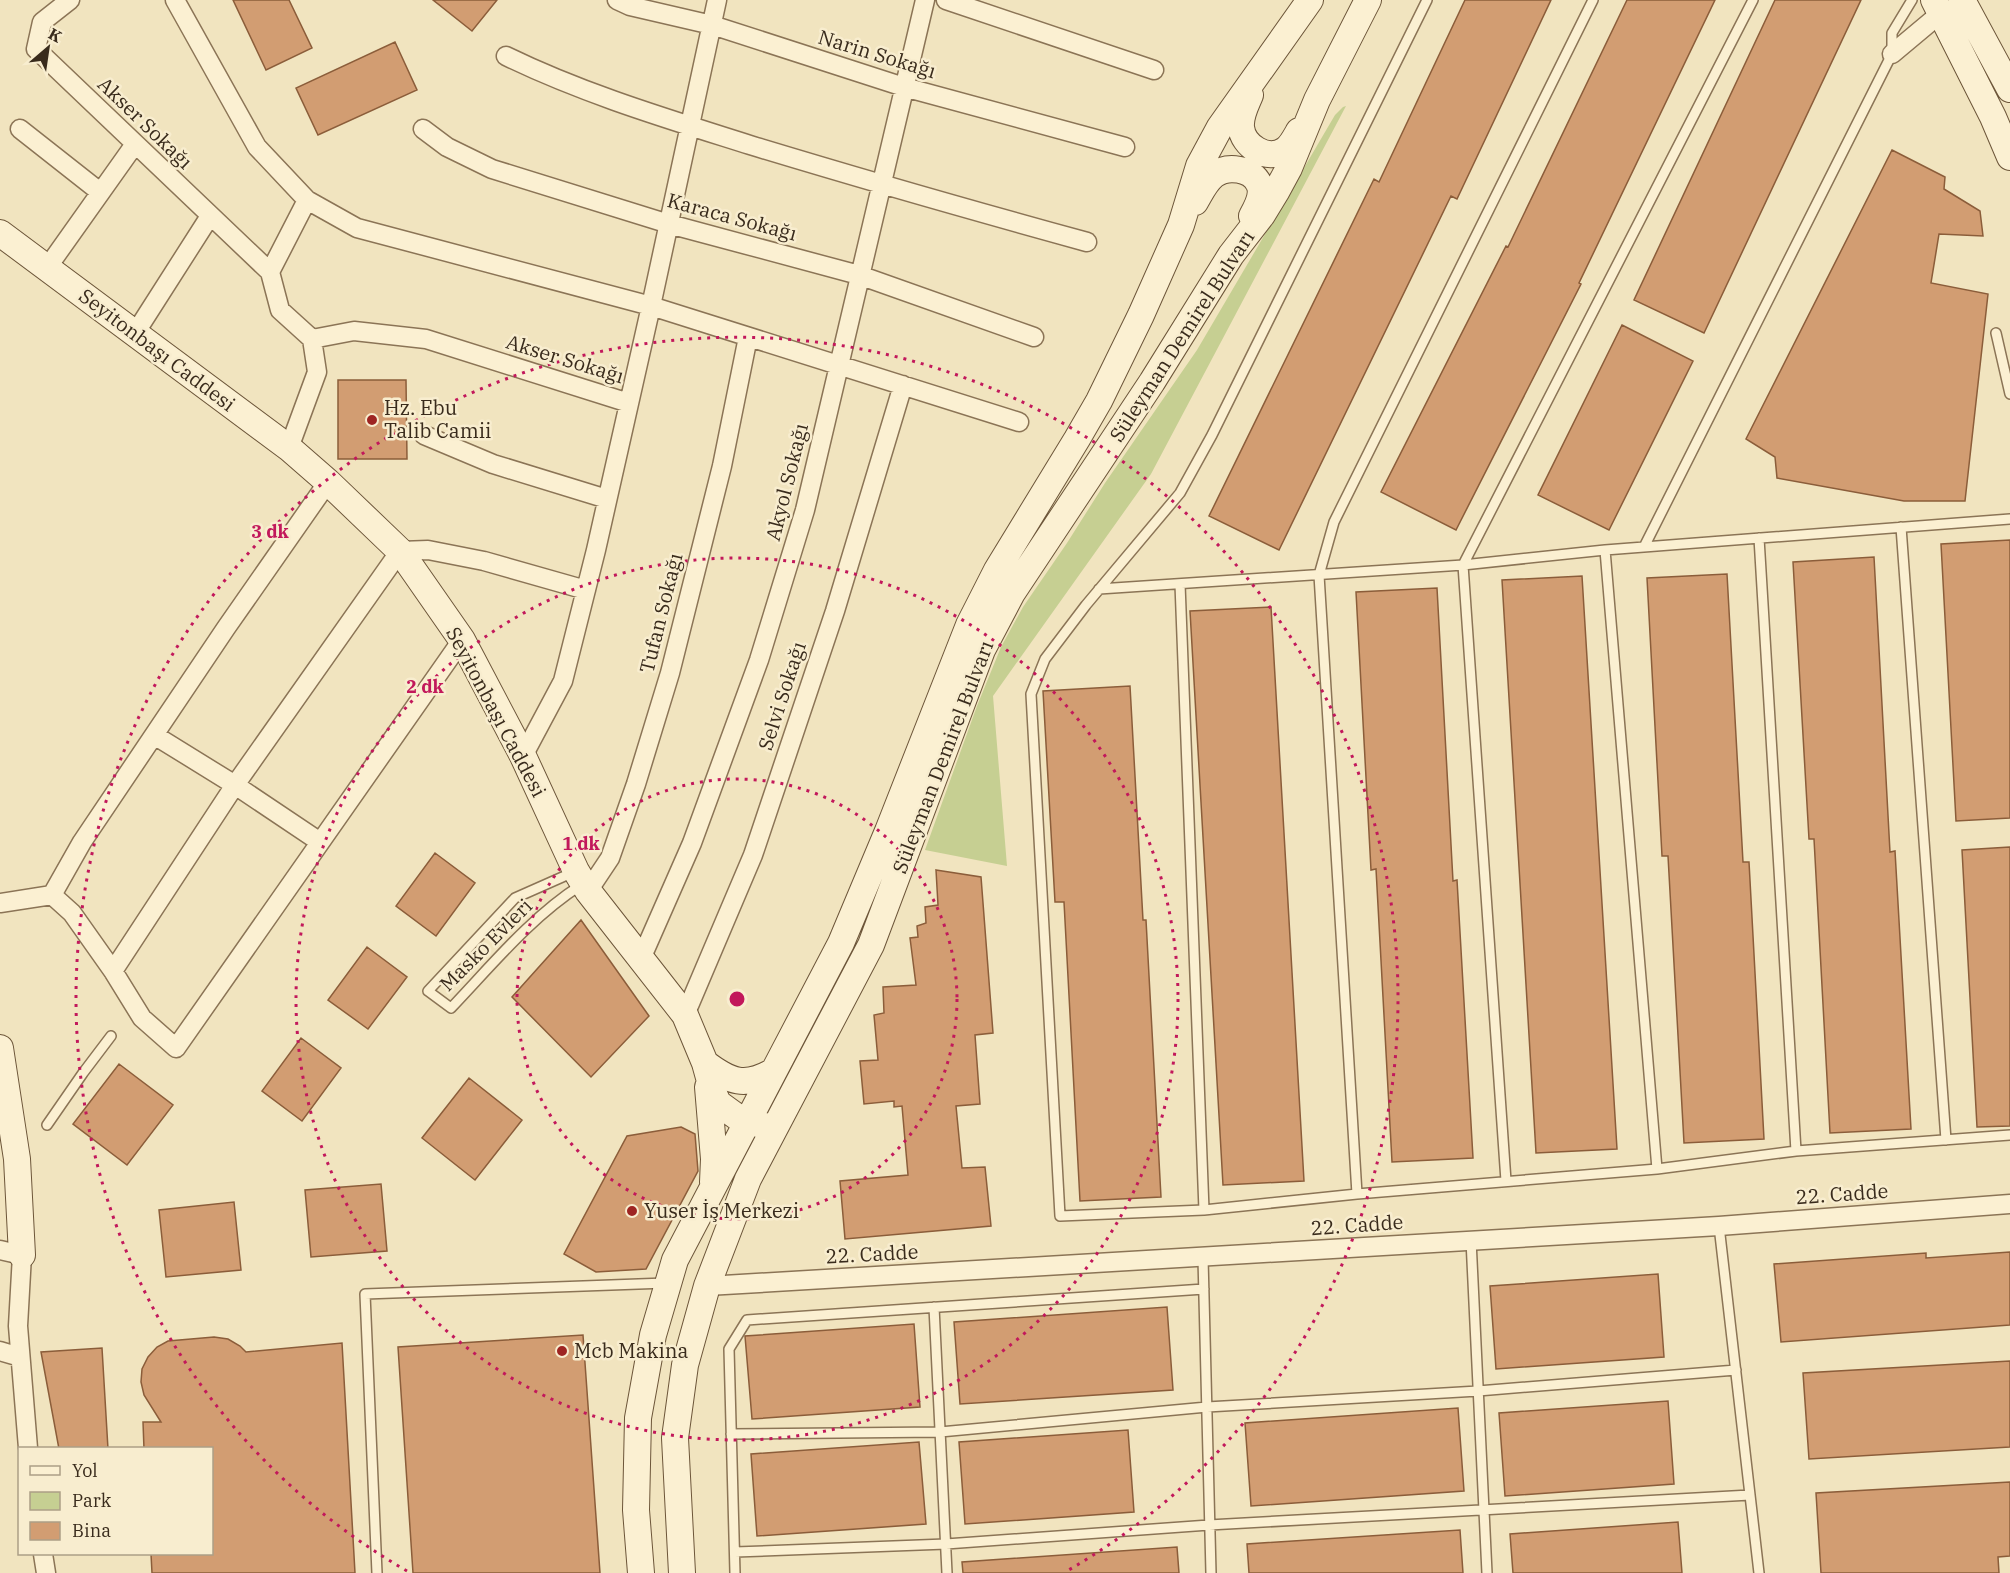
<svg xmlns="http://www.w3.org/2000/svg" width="2010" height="1573" viewBox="0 0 2010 1573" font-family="'IBM Plex Serif',serif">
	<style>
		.green { fill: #c6cf92 }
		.building { fill: #d29d72; stroke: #8b5d3a; stroke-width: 1.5 }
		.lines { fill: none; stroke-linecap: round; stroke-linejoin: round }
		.lane-casing { stroke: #8b7456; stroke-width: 12 }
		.street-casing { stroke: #8b7456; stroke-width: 21 }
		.secondary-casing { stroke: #6c5539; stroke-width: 28 }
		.lane { stroke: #fbf0d2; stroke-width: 9 }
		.street { stroke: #fbf0d2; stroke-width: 18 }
		.secondary { stroke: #fbf0d2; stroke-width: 26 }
		.ring { fill: none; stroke: #c2185b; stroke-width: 3; stroke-dasharray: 3 6 }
		.poi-dot { fill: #9e2522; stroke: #f8edcf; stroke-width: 2 }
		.labels { text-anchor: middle; stroke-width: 5; stroke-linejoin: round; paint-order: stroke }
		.street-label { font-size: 20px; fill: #392b1c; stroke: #f8edcf }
		.poi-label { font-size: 20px; fill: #392b1c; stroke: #f8edcf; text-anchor: start }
		.centre { fill: #c2185b; stroke: #f8edcf; stroke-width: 3 }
		.ring-label { font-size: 18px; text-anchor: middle; font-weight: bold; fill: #c2185b; stroke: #f8edcf; stroke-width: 5; stroke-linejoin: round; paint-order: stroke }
	</style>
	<rect width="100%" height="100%" fill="#f1e4bf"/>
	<!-- green -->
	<path class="green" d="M1346 106 1151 474 993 696 1007 866 925 850 977 706 1001 647 1023 607 1067 543 1105 483 1197 350 1335 115 1343 107Z"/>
	<!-- building -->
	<path class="building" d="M233 0H289L312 48 266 70Z
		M433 0H497L472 31Z
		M1465 0H1551L1457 199 1451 196 1279 550 1209 516 1374 179 1379 182Z
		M1627 0H1715L1579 283 1581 284 1456 530 1381 492 1506 246 1508 247Z
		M1775 0H1861L1704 333 1634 300Z
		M395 42 417 90 318 135 296 88Z
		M1892 150 1945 177 1944 189 1980 211 1983 236 1939 234 1931 283 1988 294 1965 501H1904L1777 478 1775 457 1746 439Z
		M1622 325 1693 361 1609 530 1538 495Z
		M338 380H406L407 459H338Z
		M2010 540V818L1956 821 1941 544Z
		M1874 557 1890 852 1895 851 1911 1129 1830 1133 1814 839H1809L1793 562Z
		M1727 574 1743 862H1749L1764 1139 1684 1143 1668 856H1662L1647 578Z
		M1582 576 1617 1149 1536 1153 1502 580Z
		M1437 588 1453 881 1457 880 1473 1158 1392 1162 1376 869 1371 870 1356 592Z
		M1271 607 1304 1181 1223 1185 1190 611Z
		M1130 686 1143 920H1146L1161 1197 1080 1201 1064 902H1055L1043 691Z
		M2010 847V1126L1977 1127 1962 850Z
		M435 853 475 883 436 936 396 906Z
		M936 870 981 877 993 1033 975 1035 980 1104 956 1106 962 1168 985 1167 991 1226 845 1239 840 1181 908 1175 902 1106 894 1107V1101L864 1104 860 1061 878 1060 874 1015 884 1013 883 987 916 985 910 938 918 937 917 926 926 923 925 907 938 905Z
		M581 920 649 1016 591 1077 512 997Z
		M367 947 407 977 368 1029 328 1000Z
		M301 1038 341 1068 302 1121 262 1091Z
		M119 1064 173 1105 127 1165 73 1124Z
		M469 1078 522 1120 475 1180 422 1138Z
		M681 1127 695 1134 698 1171 646 1269 596 1272 564 1254 627 1136Z
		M381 1184 387 1251 311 1257 305 1190Z
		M234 1202 241 1270 166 1277 159 1210Z
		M2010 1252V1325L1781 1342 1774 1264 1926 1253V1258Z
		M1658 1274 1664 1357 1496 1369 1490 1286Z
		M1167 1307 1173 1390 960 1404 954 1322Z
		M914 1324 920 1407 752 1419 745 1336Z
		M583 1335 600 1573H413L398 1347Z
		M214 1337 228 1339 240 1346 246 1352 342 1343 355 1573H152L151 1554H212V1449H144L143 1422H161L144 1395 141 1382 142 1369 148 1357 157 1347 168 1341Z
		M102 1348 108 1449H59L41 1352Z
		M2010 1361V1447L1809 1459 1803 1373Z
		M1668 1401 1674 1484 1505 1496 1499 1413Z
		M1458 1408 1464 1491 1251 1506 1245 1423Z
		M1128 1430 1134 1512 965 1524 959 1442Z
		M919 1442 926 1524 757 1536 751 1454Z
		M2010 1482V1556L1998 1557 1999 1573H1821L1816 1493Z
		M1678 1522 1682 1573H1513L1510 1534Z
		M1460 1530 1463 1573H1249L1247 1544Z
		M1177 1547 1179 1573H963L962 1562Z"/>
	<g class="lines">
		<!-- lane casing -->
		<g class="lane-casing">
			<path id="lane" d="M1427 0 1212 435 1180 493 1086 605 1045 659 1031 694 1060 1216 1204 1210 1357 1194 1657 1169 1796 1151 2010 1135
				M1996 333 2010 394
				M1901 527 1946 1140
				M1759 538 1796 1151
				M1644 547 1892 54V33L1912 0
				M1605 550 1657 1169
				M1180 584 1204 1210
				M1099 589 1463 565 1605 550 2010 519
				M576 871 515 898 428 991 451 1008C492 965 531 917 581 885
				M47 1125 83 1073 111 1036
				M1506 1181 1463 565 1753 0
				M1357 1194 1319 575 1334 522 1593 0
				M1719 1226 1759 1573
				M1471 1240 1487 1573
				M1203 1258 1211 1573
				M934 1307 947 1573
				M731 1434 940 1432 1207 1407 1478 1391 1736 1370
				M735 1552 946 1544 1209 1525 1750 1495
				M377 1573 365 1294 666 1283
				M735 1573 729 1349 747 1320 1204 1289"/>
		</g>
		<!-- street casing -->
		<g class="street-casing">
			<path id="street" d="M70 0 42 22 36 49 270 272
				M175 0 257 147 307 200 357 228 651 306 1019 422
				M617 0 630 6 712 25 904 87 1125 147
				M946 0 1154 70
				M1892 54 1941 13
				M506 56C584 94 668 119 750 145 862 179 974 211 1087 242
				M20 129 100 192
				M423 129 447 147 492 169 669 224 859 275 1034 337
				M47 268 135 144
				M134 335 210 216
				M312 339 354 331 426 339 629 403
				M424 435 493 464 607 499
				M289 448 317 372 312 339 280 310 270 272 307 200
				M154 735 235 785 320 842
				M523 756 563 681 596 550 651 306 717 0
				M588 891 610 858 636 784 670 673 722 466 748 337
				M52 895 72 913 113 971 142 1018 176 1048 462 640
				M52 895 82 842 226 628 328 482
				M0 903 52 895
				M641 959 692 843 759 660 805 510 925 0
				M113 971 235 785 400 551 428 550 484 561 586 590
				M685 1015 753 855 835 611 903 385
				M0 1250 22 1255 18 1326 28 1448
				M707 1286 1719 1226 2010 1204
				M0 1351 20 1357
				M43 1554 46 1573"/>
		</g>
		<!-- secondary casing -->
		<g class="secondary-casing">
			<path id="secondary" d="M1934 0 1993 117 2010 157
				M1962 0 2010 89
				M1250 95C1246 105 1240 115 1241 127 1243 146 1267 162 1285 150 1291 146 1295 138 1299 131
				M1195 202C1200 194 1205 182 1214 175 1227 165 1252 168 1259 184 1264 194 1257 207 1252 216
				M0 233 289 448 328 482 400 551 462 640 523 756 576 871 588 891 685 1015 705 1063 713 1092 718 1103 740 1119 762 1125
				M0 1048 17 1159 22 1255
				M705 1063C730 1082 745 1088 774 1071
				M708 1087 714 1159 713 1182
				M641 1573 636 1510 638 1418 653 1335 675 1260 841 943 888 831 969 625 997 570 1077 439 1099 401 1141 315 1181 225 1199 166 1220 127 1310 0
				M682 1573 675 1438 685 1365 707 1286 748 1179 871 945 982 650 1012 593 1152 382 1231 255 1262 215 1276 192 1289 168 1317 100 1368 0"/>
		</g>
		<!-- lane -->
		<use href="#lane" class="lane"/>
		<!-- street -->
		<use href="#street" class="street"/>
		<!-- secondary -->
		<use href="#secondary" class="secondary"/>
	</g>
	<!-- distance rings -->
	<g class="ring">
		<circle cx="737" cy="999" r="220"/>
		<circle cx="737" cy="999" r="441"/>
		<path d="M407 1571A661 661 0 1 1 1067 1571"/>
	</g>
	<!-- markers -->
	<g class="poi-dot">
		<circle cx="372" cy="420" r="6"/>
		<circle cx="632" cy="1211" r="6"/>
		<circle cx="562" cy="1351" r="6"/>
	</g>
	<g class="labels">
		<!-- street labels -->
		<g class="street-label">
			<text transform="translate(877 54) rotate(17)" y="7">Narin Sokağı</text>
			<text transform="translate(145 123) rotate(44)" y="7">Akser Sokağı</text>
			<text transform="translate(732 217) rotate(15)" y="7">Karaca Sokağı</text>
			<text transform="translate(1182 336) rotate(-57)" y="7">Süleyman Demirel Bulvarı</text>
			<text transform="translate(157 350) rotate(37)" y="7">Seyitonbaşı Caddesi</text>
			<text transform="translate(565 359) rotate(17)" y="7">Akser Sokağı</text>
			<text transform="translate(787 482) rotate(-76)" y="7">Akyol Sokağı</text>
			<text transform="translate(661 613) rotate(-76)" y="7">Tufan Sokağı</text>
			<text transform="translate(782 696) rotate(-72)" y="7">Selvi Sokağı</text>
			<text transform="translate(496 712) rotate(62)" y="7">Seyitonbaşı Caddesi</text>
			<text transform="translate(943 757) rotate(-69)" y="7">Süleyman Demirel Bulvarı</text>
			<text transform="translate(486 945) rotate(-45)" y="7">Masko Evleri</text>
			<text transform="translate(1842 1194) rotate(-4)" y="7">22. Cadde</text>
			<text transform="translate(1357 1225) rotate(-4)" y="7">22. Cadde</text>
			<text transform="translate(872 1254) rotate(-3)" y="7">22. Cadde</text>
		</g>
		<!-- poi labels -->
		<g class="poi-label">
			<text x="384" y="415">Hz. Ebu<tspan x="384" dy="23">Talib Camii</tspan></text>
			<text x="644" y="1218">Yuser İş Merkezi</text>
			<text x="574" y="1358">Mcb Makina</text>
		</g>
	</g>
	<circle cx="737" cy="999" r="9" class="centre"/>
	<g class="ring-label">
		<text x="270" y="538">3 dk</text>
		<text x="425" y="693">2 dk</text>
		<text x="581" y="850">1 dk</text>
	</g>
	<!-- legend -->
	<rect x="18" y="1447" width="195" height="108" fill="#f8edcf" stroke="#ac9f87" stroke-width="1.5"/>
	<rect x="30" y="1466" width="30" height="9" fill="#fbf0d2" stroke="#ac9f87" stroke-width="1.5"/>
	<text x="72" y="1477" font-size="18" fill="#392b1c">Yol</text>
	<rect x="30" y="1492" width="30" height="18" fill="#c6cf92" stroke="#ac9f87" stroke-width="1.5"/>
	<text x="72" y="1507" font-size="18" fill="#392b1c">Park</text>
	<rect x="30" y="1522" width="30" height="18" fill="#d29d72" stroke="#ac9f87" stroke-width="1.5"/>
	<text x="72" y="1537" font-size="18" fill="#392b1c">Bina</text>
	<!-- north arrow -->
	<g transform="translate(48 48) rotate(29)" stroke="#f8edcf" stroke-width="4.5" paint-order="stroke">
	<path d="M0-4.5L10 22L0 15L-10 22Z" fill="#392b1c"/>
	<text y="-9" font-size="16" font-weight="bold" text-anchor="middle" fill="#392b1c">K</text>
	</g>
</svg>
